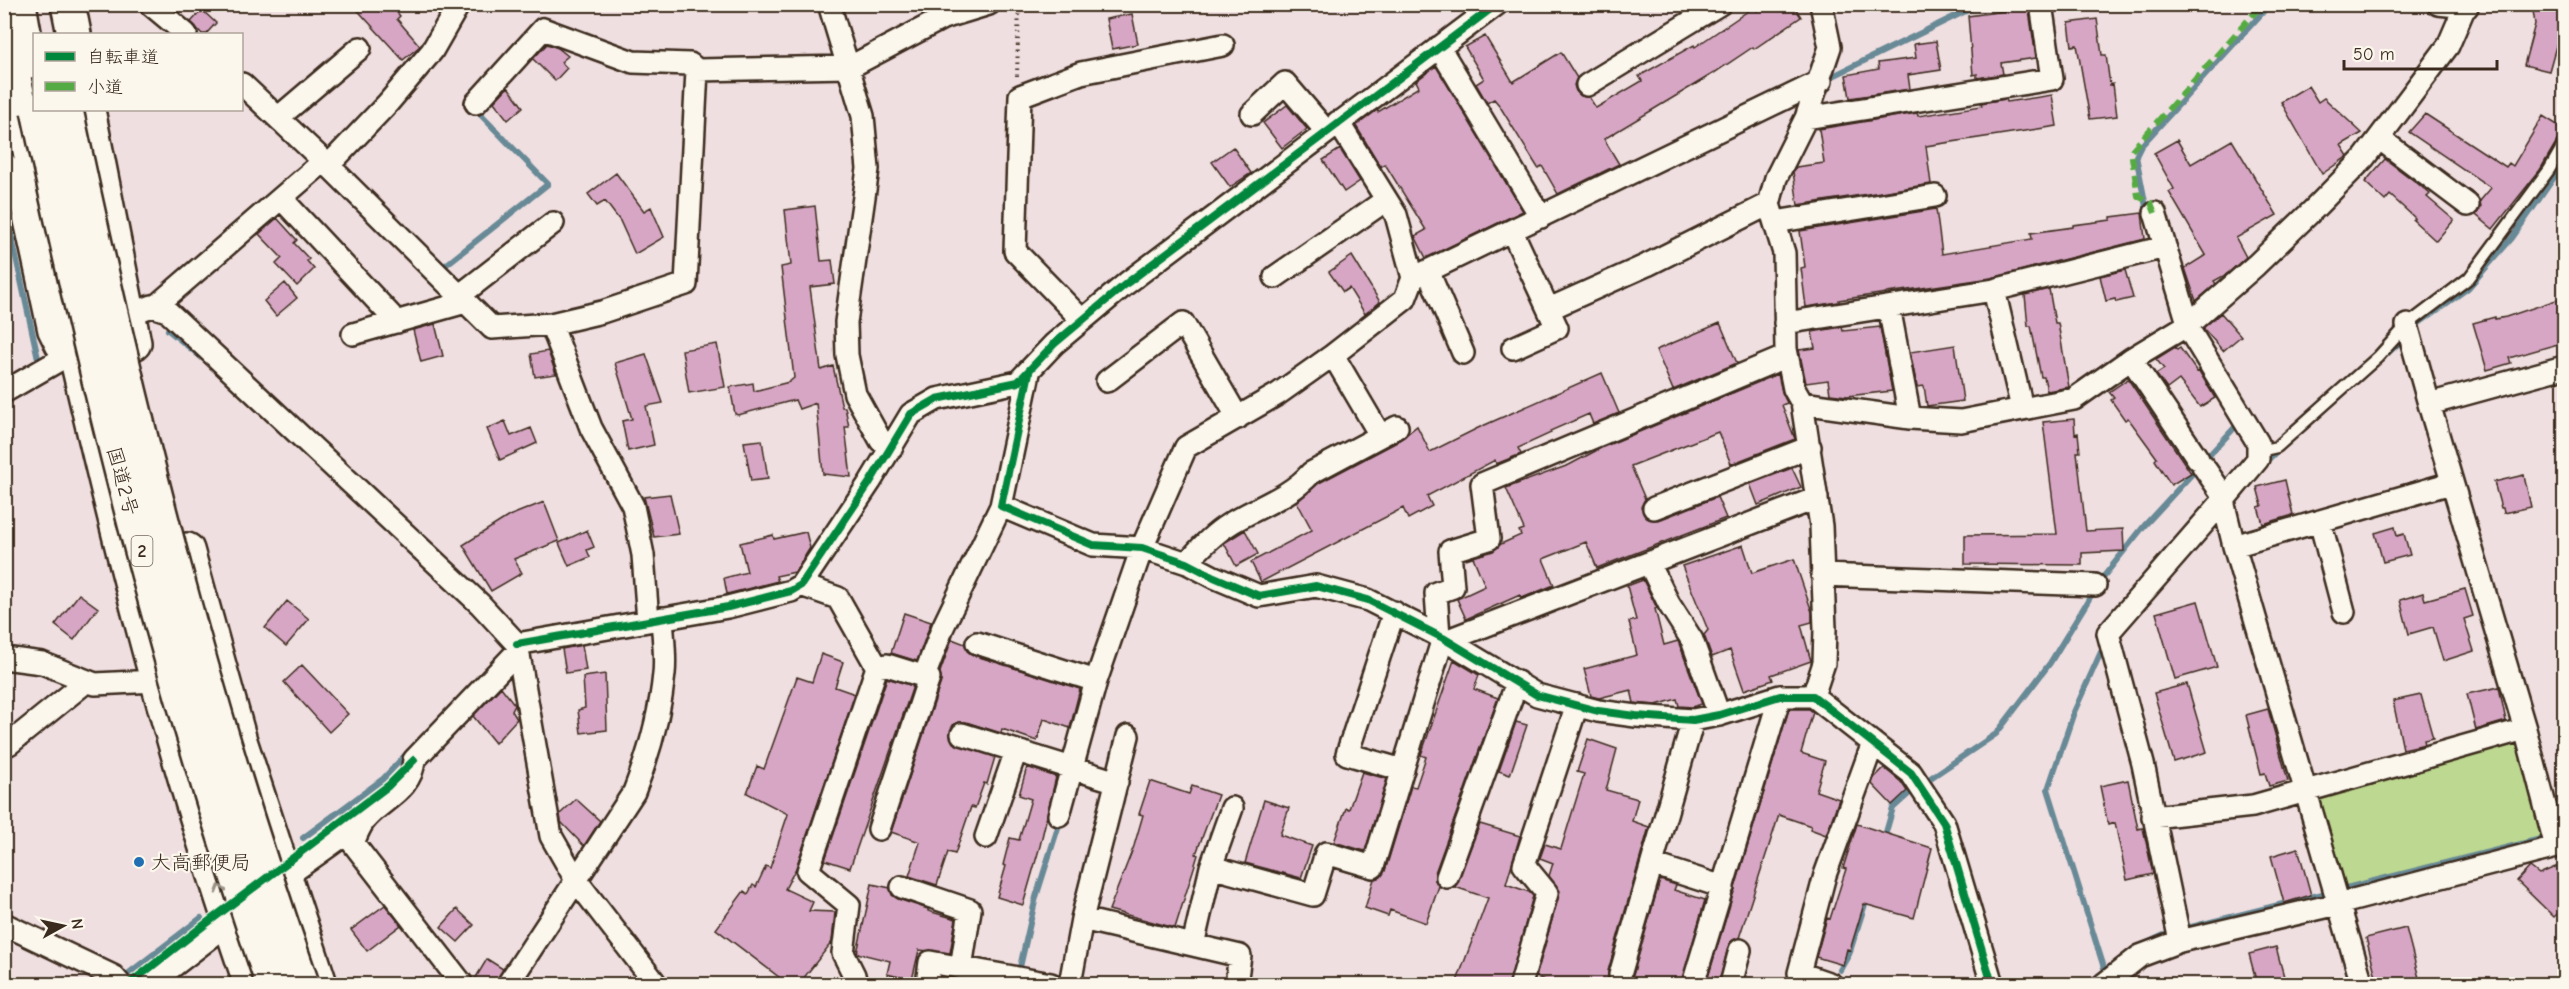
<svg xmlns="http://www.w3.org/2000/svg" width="2569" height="989" viewBox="0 0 2569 989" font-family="'Comic Neue','Klee One',sans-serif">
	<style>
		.green { fill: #bdd890; stroke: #7c8157; stroke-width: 1.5 }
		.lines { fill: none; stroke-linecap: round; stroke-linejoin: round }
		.stream { stroke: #678996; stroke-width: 6 }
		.building { fill: #d7a6c4; stroke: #3b2a1e; stroke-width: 1.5 }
		.lane-casing { stroke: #3b2a1e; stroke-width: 15 }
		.street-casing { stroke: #3b2a1e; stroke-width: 26 }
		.highway-casing { stroke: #3b2a1e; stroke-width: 38 }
		.path { stroke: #3b2a1e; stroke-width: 4; stroke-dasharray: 1.5 4.5; stroke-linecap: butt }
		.lane { stroke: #fbf7ec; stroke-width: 10 }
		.street { stroke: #fbf7ec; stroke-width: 21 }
		.highway { stroke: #fbf7ec; stroke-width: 33 }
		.highway-bridge-casing { stroke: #3b2a1e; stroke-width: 38; stroke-linecap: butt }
		.highway-bridge { stroke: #fbf7ec; stroke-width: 33 }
		.quiet { stroke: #55ab43; stroke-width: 6; stroke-dasharray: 12 6; stroke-linecap: butt }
		.cycleway-casing { stroke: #fbf7ec; stroke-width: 11 }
		.cycleway { stroke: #00873e; stroke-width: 8 }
		.oneway { stroke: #9b9085 }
		.poi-dot { fill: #1f6fb2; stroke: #fbf7ec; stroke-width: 2 }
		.labels { text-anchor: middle; stroke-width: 4.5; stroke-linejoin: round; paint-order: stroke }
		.shield { fill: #fbf7ec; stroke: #75685c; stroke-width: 1.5 }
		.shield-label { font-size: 18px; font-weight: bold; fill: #3b2a1e }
		.street-label { font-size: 20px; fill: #3b2a1e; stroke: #fbf7ec }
		.poi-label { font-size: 20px; fill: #3b2a1e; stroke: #fbf7ec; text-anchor: start }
	</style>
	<rect width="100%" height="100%" fill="#f0dfe0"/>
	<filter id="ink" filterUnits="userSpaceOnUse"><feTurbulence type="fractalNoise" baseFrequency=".0167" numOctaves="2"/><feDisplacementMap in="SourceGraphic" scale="12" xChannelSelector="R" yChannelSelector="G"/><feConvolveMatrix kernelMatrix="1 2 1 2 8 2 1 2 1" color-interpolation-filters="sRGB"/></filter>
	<g filter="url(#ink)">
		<!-- green -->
		<path class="green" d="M2517 742 2546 837 2347 890 2319 798Z"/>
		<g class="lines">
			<!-- stream -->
			<path class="stream" d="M1827 79 1980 4
				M4 202 39 363 36 364
				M2148 217 2136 156 2141 146 2263 12 2264 4
				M442 268 548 184 475 109 477 107
				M2419 323 2468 288 2512 238 2564 163
				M168 330 206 361
				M2388 353 2399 343
				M2263 465 2279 449
				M1926 781 1996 734 2050 663 2100 581 2144 526 2237 425 2238 420
				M303 838 383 779 409 751
				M1884 839 1893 808 1914 789
				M2191 927 2564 833
				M2132 950 2164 935
				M1020 967 1036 897 1061 818
				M1840 970 1849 954 1867 898
				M120 980 201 918
				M2088 984 2105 971 2048 789 2074 712 2101 652"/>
		</g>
		<!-- building -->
		<path class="building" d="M352 4H390L400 16 397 19 420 46 403 60Z
			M1766 4H1793L1801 17 1754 49 1753 47 1714 73 1604 139 1619 164 1558 194 1542 166 1538 168 1499 105 1494 99 1487 103 1476 84 1484 79 1465 47 1485 36 1513 82 1561 52 1577 78 1574 85 1576 91 1581 96 1589 97 1596 108 1642 81 1639 76 1694 45 1695 47 1754 7 1757 11Z
			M2003 4H2028L2036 58 2001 63 2003 74 1977 78V74L1973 75 1968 16 2004 11Z
			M2532 4H2565V14L2549 71 2524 65 2535 24Z
			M202 10 216 23 206 34H202L191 22Z
			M1132 14 1138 44 1112 49 1106 19Z
			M2097 19 2102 55H2106L2110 85 2113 84 2117 116 2090 119 2077 45 2072 46 2069 23Z
			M1936 41 1941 70 1908 75 1910 89 1850 98 1846 75 1879 69 1878 63 1916 58 1914 44Z
			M547 44 558 48 568 56 561 62 567 68 555 81 533 59Z
			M1436 66 1523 211 1426 258 1415 236 1426 230 1385 164 1381 167 1356 126 1377 110 1378 112 1419 87 1416 81Z
			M2308 86 2318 102 2324 98 2362 133 2341 145 2348 156 2322 174 2281 102Z
			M508 87 523 107 508 120 494 102Z
			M2052 95 2057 126 1926 146 1931 184 1798 205 1793 172 1796 167 1824 163 1819 129 1917 113 1918 116 1982 106 1981 103 2006 99 2007 102Z
			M1287 105 1307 129 1282 148 1263 123Z
			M2425 114 2506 167 2509 163 2513 166 2543 116 2564 129 2540 170 2493 229 2476 215 2481 207 2480 201 2491 188 2409 132Z
			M2177 140 2191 164 2232 140 2277 215 2236 238 2246 257 2227 274 2214 281 2216 284 2196 301 2185 268 2206 255 2169 192 2174 189 2154 153Z
			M1233 147 1251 173 1230 187 1212 162Z
			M1340 149 1360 181 1344 192 1323 160Z
			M2385 159 2417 183 2430 194 2427 197 2454 220 2436 241 2413 220 2415 218 2390 195 2385 201 2365 182Z
			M616 173 644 211 651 207 664 237 635 254 620 221 605 201 597 206 588 194Z
			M815 206 821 261 832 260 835 284 810 287 821 370 833 366 842 407H845L849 427H845L851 477 823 474 816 403 799 409 795 400 738 415 735 414 730 387 753 383 754 391 789 382 794 378 781 267 791 265 785 210Z
			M1936 209 1942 254 2032 239 2031 233 2073 227V225L2111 220V217L2142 213 2145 239 1991 278 1839 300V302L1806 307 1801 268 1805 267 1800 231Z
			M277 218 297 240 294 243 309 259 307 261 314 269 297 286 276 264 282 258 259 234Z
			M1352 256 1380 302 1365 314 1349 288 1343 292 1329 272Z
			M2125 270 2133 298 2116 302 2115 299 2106 301 2100 276Z
			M285 283 297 298 276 316 264 301Z
			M2049 289 2055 323H2058L2069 387 2047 391 2044 377H2041L2031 326H2028L2025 295Z
			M2565 297V342L2509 358 2511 363 2487 370 2473 323 2495 317V319L2506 317Z
			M2221 313 2241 336 2223 351 2203 328Z
			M1720 323 1737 363 1673 390 1656 350Z
			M435 324 443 356 421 362 413 330Z
			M1842 327 1843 331 1880 327 1892 391 1847 396 1830 394 1828 380 1806 383 1799 350 1815 348 1812 332Z
			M717 344 725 387 689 393 682 350Z
			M1955 345 1963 401 1927 406 1924 386 1917 387 1910 352Z
			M2175 347 2177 350 2180 348 2197 372 2199 371 2215 398 2200 407 2179 380 2167 389 2156 374 2164 369 2156 359Z
			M548 351 556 374 535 377 531 354Z
			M646 354 663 403 646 406 654 445 628 451 622 421 632 419 615 363Z
			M1602 373 1619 413 1593 424 1589 414 1550 431 1551 433 1518 448 1521 454 1496 464 1495 460 1427 496 1432 506 1408 519 1403 508 1261 582 1251 562 1312 530 1297 502 1319 483 1397 442 1417 426 1430 452 1478 428Z
			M1778 374 1782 392 1787 403 1782 405 1795 439 1731 464 1718 432 1631 466 1645 499 1641 507 1647 518 1659 520 1717 497 1726 518 1597 568 1586 542 1543 559 1554 585 1522 598 1520 595 1466 619 1457 599 1485 586 1473 557 1493 551 1501 544 1521 535 1519 531 1524 529 1506 488 1569 465 1603 447Z
			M2128 379 2191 473 2171 485 2155 460 2157 458 2128 418 2125 420 2111 400 2114 398 2109 392Z
			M2074 419 2075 434 2078 433 2080 452H2077L2086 531 2123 529 2124 551 2082 553V565L1965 564V535L2057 534 2043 422Z
			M505 421 511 436 531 428 537 443 500 460 487 429Z
			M762 440 768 479 751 481 744 442Z
			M1792 468 1801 487 1758 505 1750 484Z
			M2524 475 2531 507 2504 513 2503 508H2501L2494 482Z
			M2285 480 2293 515 2263 524 2258 507 2262 506 2257 487Z
			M670 494 679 534 654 537 644 497Z
			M544 502 559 541 514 559 522 573 491 591 463 545 509 516Z
			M2395 527 2397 536 2404 534 2410 555 2383 562 2375 533Z
			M587 530 594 547 587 550 590 557 569 566 559 543Z
			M1245 530 1258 554 1236 566 1224 543Z
			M806 532 810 548 795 572 776 576 778 581 727 594 724 578 747 572 740 543 773 535 774 539Z
			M1743 545 1752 573 1794 559 1812 612V622L1801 625 1811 661 1771 675 1773 680 1744 690 1730 650 1712 657 1704 635 1708 630 1682 566Z
			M1643 580 1657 608 1655 609 1664 645 1678 641 1702 704 1692 707 1679 706 1677 699 1656 705 1634 703 1631 690 1599 698 1591 696 1584 669 1637 655 1629 622 1636 620 1627 586Z
			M2465 589 2473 616 2464 619 2474 651 2443 661 2433 627 2409 634 2400 600 2423 593 2425 600Z
			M79 594 98 608 74 640 55 625Z
			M287 601 309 619 286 646 265 628Z
			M2198 601 2217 667 2175 679 2156 613Z
			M904 613 931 622 917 661 891 653Z
			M952 639 965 644 967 651 973 655 1080 689 1070 728 1044 719 1037 741 1002 729 1001 733 966 722H959L953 725 950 736 953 743 995 757 987 784 984 783 975 808 971 807 955 854 948 852 937 885 909 876 920 842 891 832 941 682 940 672Z
			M582 645 586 670 566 673 562 649Z
			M821 654 843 662 835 687 855 694 796 868 785 889 813 902 809 911 835 912 832 942 799 984H788L716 929 744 891 748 894 753 885 756 887 766 866 770 868 788 814 747 793 757 766 764 769 797 677 812 682Z
			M1454 660 1479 675 1474 689 1498 698 1435 873V880L1439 886 1426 923 1390 910 1388 916 1365 908 1374 879 1381 877 1385 871 1411 786 1416 787 1426 757 1421 755Z
			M302 665 348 714 329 732 284 682Z
			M605 674 607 730 581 733 578 710 585 708 583 677Z
			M887 678 913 686 850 868 825 860Z
			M2187 684 2207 752 2174 762 2154 693Z
			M501 687 515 705 512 711 517 719 495 743 473 716Z
			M2499 687 2506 721 2476 730 2467 694Z
			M2421 695 2433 738 2424 740 2425 744 2403 749 2393 701Z
			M1789 709H1809L1813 712 1801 753 1825 761 1816 791 1839 799 1826 835 1810 829 1811 826 1779 815 1739 938 1731 941 1728 947 1719 984H1706Z
			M2268 709 2288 781 2269 786 2265 773 2261 774 2246 715Z
			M1516 722 1527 725 1510 775 1499 771Z
			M1588 739 1617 749 1606 790 1638 799 1632 821 1649 827 1608 971V979L1612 984H1557L1536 977 1560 891 1549 876 1553 863 1540 858 1545 844 1561 849 1584 774 1577 772Z
			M1027 767 1056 777 1040 846 1023 905 997 897 1006 866 1003 865 1010 838 1019 840 1031 799 1019 795Z
			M1884 768 1901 782 1907 791 1892 805 1872 784 1874 778Z
			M1362 772 1387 779 1365 851 1334 842 1346 808 1349 809Z
			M2128 780 2138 829 2143 828 2153 874 2127 880 2115 823 2108 825 2100 786Z
			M1150 781 1189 794 1192 786 1218 795 1196 854 1198 855 1175 928 1109 910 1134 846 1143 815 1139 814Z
			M576 799 600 821 584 846 561 822 560 814Z
			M1264 800 1289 808 1280 835 1312 846 1301 878 1245 863Z
			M1480 824 1520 836 1506 884 1529 892 1533 896 1509 984H1456L1488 898 1455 887Z
			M1857 824 1932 848 1914 918 1864 904 1850 950 1847 949 1843 965 1816 957 1827 918 1830 919 1846 869 1843 868Z
			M2298 848 2311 895 2284 903 2271 856Z
			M2565 863V907L2554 917 2517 881 2530 867 2539 874Z
			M1660 880 1676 885 1674 890 1705 900 1681 984H1628L1632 979Z
			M872 884 890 888 892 895 898 899 928 909V911L956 919 950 953 919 950 912 980 887 974 890 961 857 953Z
			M385 905 401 925 367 951 351 930Z
			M457 909 474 925 458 942 441 927Z
			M2406 928 2419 978 2393 984H2378L2366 938Z
			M2276 947 2286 984H2257L2249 954Z
			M487 959 503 969 495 984H485L475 979Z"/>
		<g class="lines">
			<!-- lane casing -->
			<g class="lane-casing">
				<path id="lane" d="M2259 451 2277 447 2378 357 2407 325 2469 278 2549 170 2564 144"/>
			</g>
			<!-- street casing -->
			<g class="street-casing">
				<path id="street" d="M150 4 186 34
					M829 4 863 116 868 169 846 322 847 355 855 394 881 441 892 447
					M2438 4 2467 7
					M1439 47 1541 217
					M242 84 331 168 492 328 551 324 591 428 633 506 643 555 648 621
					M1587 85 1720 4
					M476 103 543 29 633 62 690 64 697 70
					M1252 114 1285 83 1326 131
					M279 117 360 48
					M1806 118 2052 79 2041 4
					M1338 122 1396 215 1413 278
					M2379 138 2468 205
					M4 162 14 174 19 193 49 331 57 347 74 353
					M328 166 388 103 432 51 459 4
					M281 198 397 322
					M2155 213 2191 333 2258 443V459L2223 501 2221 492 2203 466
					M1775 222 1935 196
					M1512 231 1557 328 1513 348
					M1428 271 1463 353
					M1275 277 1386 200
					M1994 290 2022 408
					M459 296 553 223
					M156 306 324 161
					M1889 307 1910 418
					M1549 309 1647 265 1769 204
					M1082 320 1015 251 1020 96 1081 73 1223 45
					M119 321 128 315 152 306 167 311 480 604 517 644 551 836 576 880 656 984
					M1785 323 1994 290 2165 247
					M551 324 602 312 686 284 697 70 850 67 943 18 989 4
					M2407 325 2429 404
					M353 334 466 302
					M1333 355 1380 435
					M2131 359 2198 459
					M1029 373 1001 506 1093 545 1142 548 1187 563 1214 577 1259 596 1316 586 1368 600 1443 638 1537 695 1598 711 1636 716 1693 720 1719 715 1780 696H1813L1911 773 1944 823 1992 984
					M1107 381 1183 323 1238 418
					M4 392 84 346
					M1802 403 1910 418 1961 421 2074 399 2131 359 2189 324 2256 265 2314 209 2364 158 2448 46 2466 4
					M2223 501 2234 546
					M1654 508 1810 447
					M2320 521 2344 612
					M1187 563C1199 549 1212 535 1228 525 1256 507 1289 498 1311 473L1397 427
					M1649 563 1669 604 1692 640 1719 715
					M1822 575 2095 585
					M801 585 838 598 877 667 808 871 849 905 843 953 854 975 856 984
					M1394 612 1347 754 1403 770
					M1439 636 1436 593 1453 587 1450 551 1489 539 1482 484 1787 356
					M1448 640 1817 498
					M977 643 1096 681
					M517 644 728 607 791 591 801 585 870 482 911 414 937 399 1018 382 1054 344 1127 283 1497 4
					M4 658 42 663 95 684 156 681
					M877 667 887 665 929 678 879 829
					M924 677 943 627 1001 506
					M1813 696 1824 663 1825 629 1821 526 1802 403 1794 389 1786 349 1784 253 1769 204 1776 178 1806 118 1830 47 1821 4
					M962 734 1117 782
					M9 744 87 681
					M1059 815 1096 681 1142 548 1186 447 1278 394 1333 355 1405 299 1413 278 1821 81
					M2153 817 2253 806 2525 729
					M986 837 1016 751
					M2556 847 2525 729 2429 404 2564 367
					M1652 864 1723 887
					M1211 867 1232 808
					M1447 877 1517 682
					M277 883 364 821
					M902 887 970 910 961 968
					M1082 919 1193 945
					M4 924 113 976 120 984
					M2180 941 2143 764 2108 633 2223 501
					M1620 975 1693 720
					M150 984 237 917
					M462 984 353 843C356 836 359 828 364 821 380 800 412 791 414 760L518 651
					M508 984 634 792C649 754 660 715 664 674 666 656 663 637 662 618
					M927 984 930 962 1051 984
					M1070 984 1082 919 1128 736
					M1236 984 1240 956 1193 945 1211 867 1313 895 1326 853 1373 867 1443 638
					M1521 984 1547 893 1524 865 1577 705
					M1693 984 1780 696
					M1731 984 1740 950
					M1831 984 1799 973 1825 875 1873 743
					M2104 984 2140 956 2180 941 2338 904 2564 845
					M2362 984 2234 546 2451 483"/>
			</g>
			<!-- highway casing -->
			<g class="highway-casing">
				<path id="highway" d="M19 4 29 61
					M68 4 74 34
					M4 33C19 104 35 175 51 246 107 495 167 743 251 984
					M88 110 134 343
					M187 550 240 741 320 984"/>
			</g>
			<!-- path -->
			<path class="path" d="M1017 76 1019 4"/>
			<!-- lane -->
			<use href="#lane" class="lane"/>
			<!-- street -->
			<use href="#street" class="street"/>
			<!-- highway -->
			<use href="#highway" class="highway"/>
			<!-- highway-bridge casing -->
			<g class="highway-bridge-casing">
				<path id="highway-bridge" d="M38 110C101 405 174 699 273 984
					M66 110C128 405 202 699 302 984"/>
			</g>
			<!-- highway-bridge -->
			<use href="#highway-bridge" class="highway-bridge"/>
			<!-- quiet -->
			<path class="quiet" d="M2155 213 2151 203 2138 196 2131 151 2258 9 2259 4"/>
			<!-- cycleway casing -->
			<g class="cycleway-casing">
				<path id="cycleway" d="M1029 373 1001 506 1093 545 1142 548 1187 563 1214 577 1259 596 1316 586 1368 600 1443 638 1537 695 1598 711 1636 716 1693 720 1719 715 1780 696H1813L1911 773 1944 823 1992 984
					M517 644 728 607 791 591 801 585 870 482 911 414 937 399 1018 382 1054 344 1127 283 1497 4
					M129 984 203 926 388 786 414 760"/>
			</g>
			<!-- cycleway -->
			<use href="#cycleway" class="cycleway"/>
		</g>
		<!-- one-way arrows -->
		<defs><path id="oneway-chevron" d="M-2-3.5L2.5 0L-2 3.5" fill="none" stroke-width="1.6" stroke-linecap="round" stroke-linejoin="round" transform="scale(1.5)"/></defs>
		<use class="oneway" href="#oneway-chevron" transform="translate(220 889) rotate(-107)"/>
	</g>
	<!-- markers -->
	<circle class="poi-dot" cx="139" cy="862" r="6"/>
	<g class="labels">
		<!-- shield labels -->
		<rect class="shield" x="131.5" y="536" width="21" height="30" rx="4.5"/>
		<g class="shield-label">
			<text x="142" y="557">2</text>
		</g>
		<!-- street labels -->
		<g class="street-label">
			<text transform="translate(123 481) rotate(75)" y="7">国道2号</text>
		</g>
		<!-- poi labels -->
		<g class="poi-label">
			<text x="151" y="869">大高郵便局</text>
		</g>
	</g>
	<!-- margin -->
	<rect width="2569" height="989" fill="none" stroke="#fbf7ec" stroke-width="24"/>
	<rect x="12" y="12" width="2545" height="965" fill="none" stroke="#3b2a1e" stroke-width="2" filter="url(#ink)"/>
	<!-- legend -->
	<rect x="33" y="33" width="210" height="78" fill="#fbf7ec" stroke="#aea59a" stroke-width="1.5"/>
	<rect x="45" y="52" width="30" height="9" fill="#00873e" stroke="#aea59a" stroke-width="1.5"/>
	<text x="87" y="63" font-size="18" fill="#3b2a1e">自転車道</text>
	<rect x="45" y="82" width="30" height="9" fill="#55ab43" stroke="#aea59a" stroke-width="1.5"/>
	<text x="87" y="93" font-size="18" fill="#3b2a1e">小道</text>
	<!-- north arrow -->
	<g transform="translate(63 926) rotate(82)" stroke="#fbf7ec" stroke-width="4.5" paint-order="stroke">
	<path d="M0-4.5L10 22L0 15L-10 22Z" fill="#3b2a1e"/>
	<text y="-9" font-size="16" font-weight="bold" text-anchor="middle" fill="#3b2a1e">N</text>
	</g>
	<!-- scale -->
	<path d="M2344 60v9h153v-9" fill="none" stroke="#3b2a1e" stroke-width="3"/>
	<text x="2353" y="60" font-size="18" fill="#3b2a1e" stroke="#fbf7ec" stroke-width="4.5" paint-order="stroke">50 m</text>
</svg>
